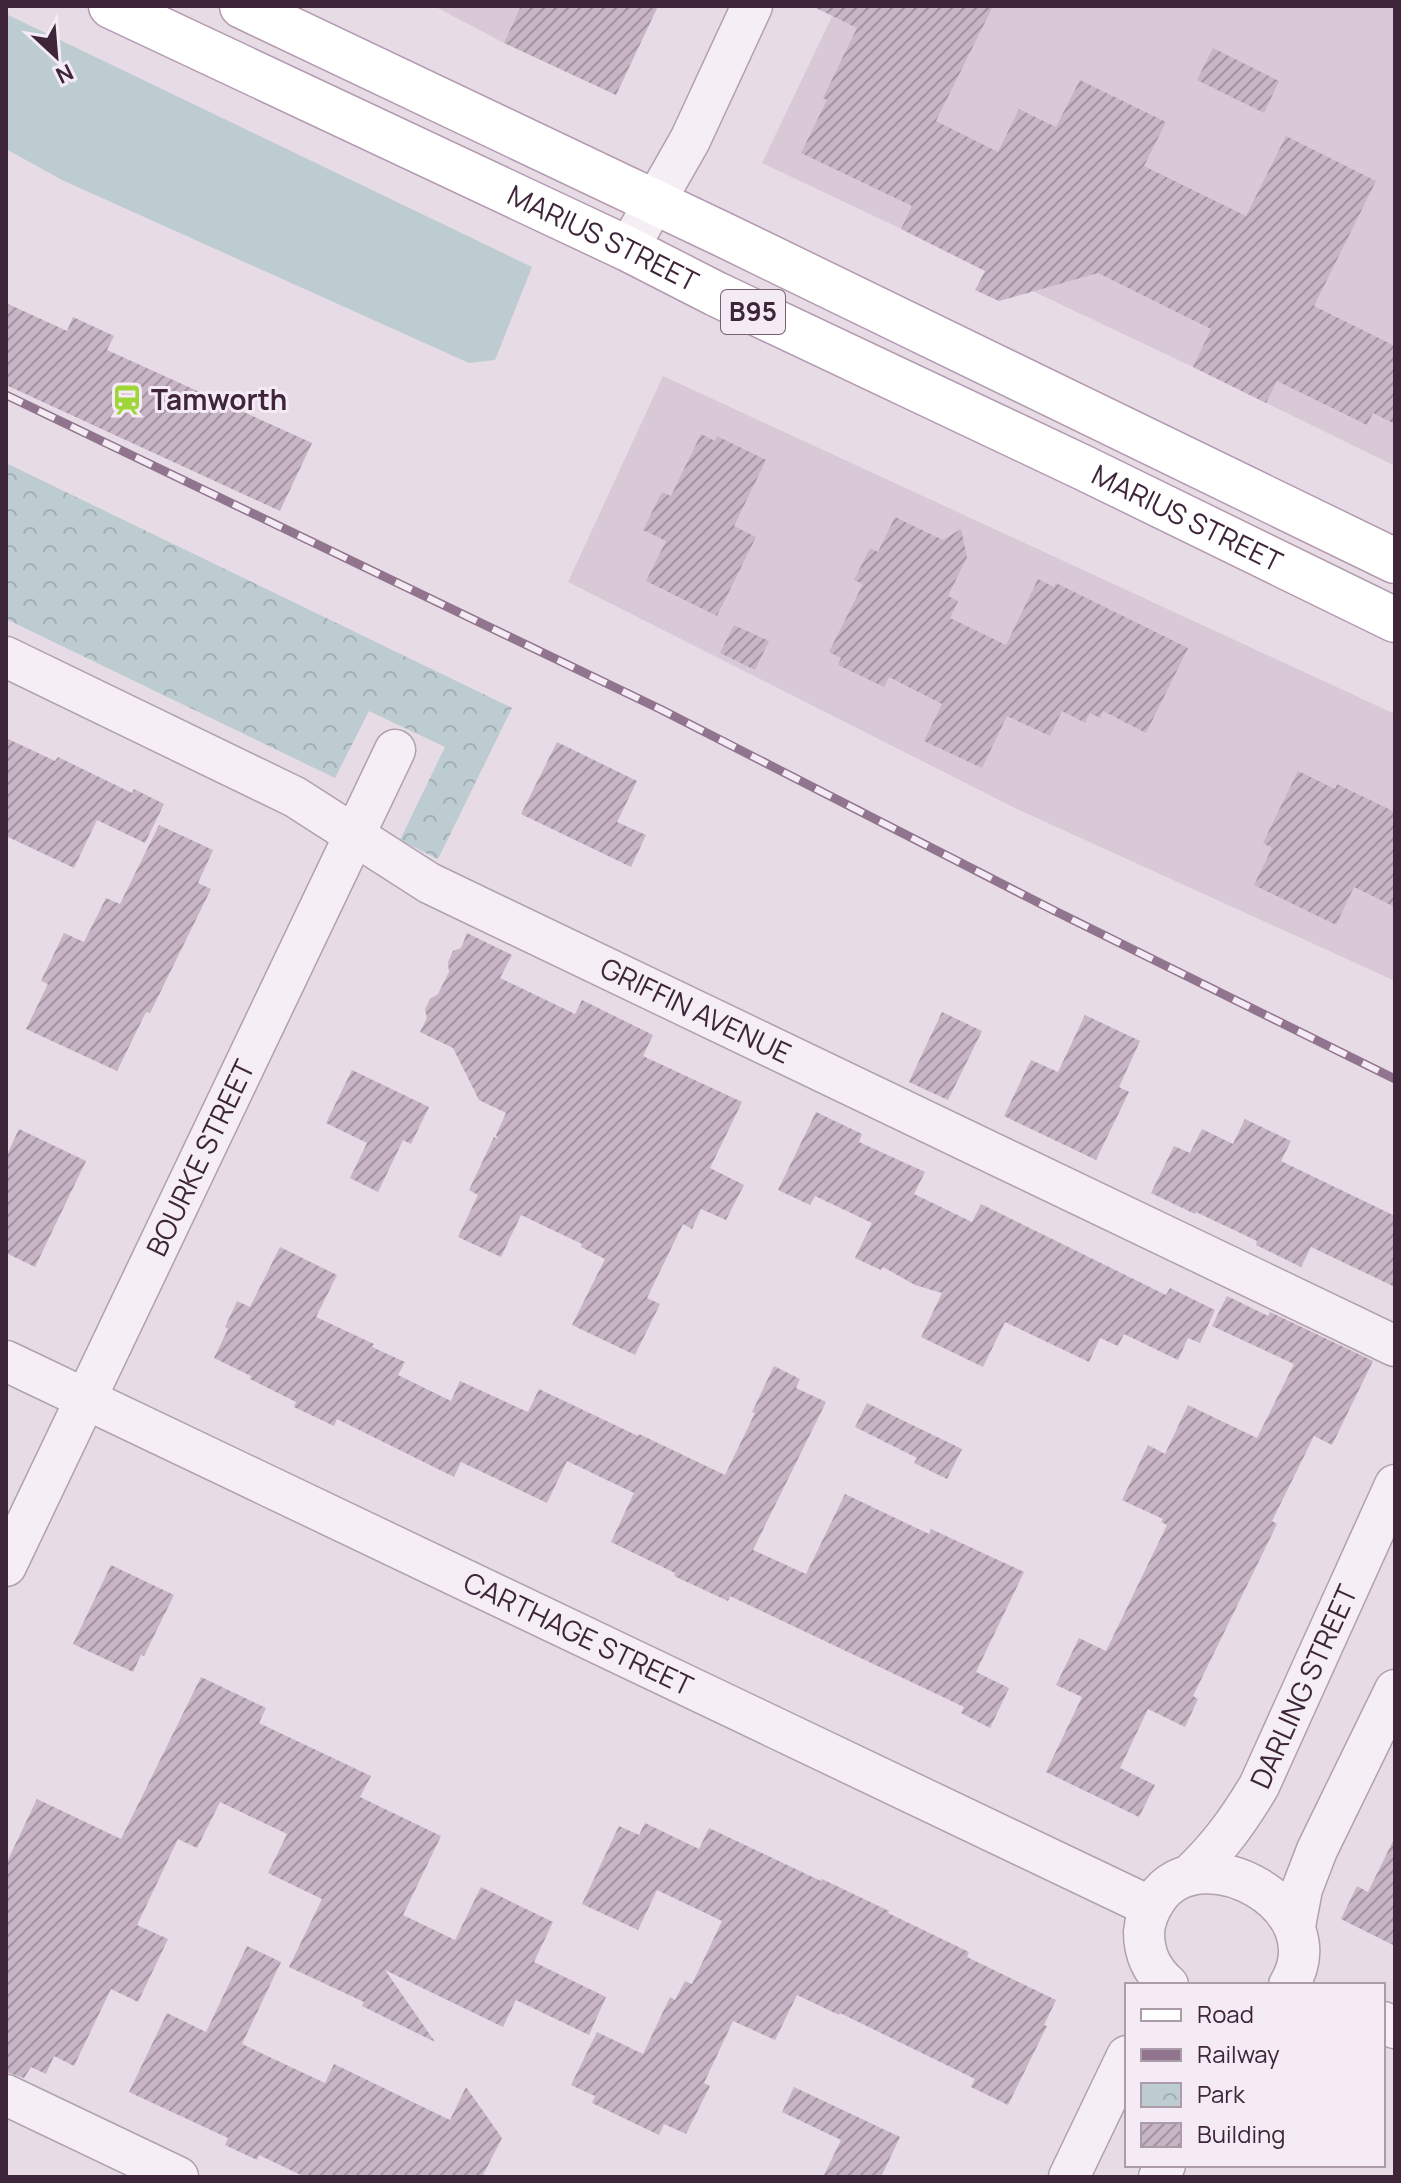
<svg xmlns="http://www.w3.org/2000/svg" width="1401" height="2183" viewBox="0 0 1401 2183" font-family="Manrope,sans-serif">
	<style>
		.built { fill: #d9c9d6 }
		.green { fill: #bcccd1 }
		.park { fill: url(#park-crowns) }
		.building { fill: url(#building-hatch) }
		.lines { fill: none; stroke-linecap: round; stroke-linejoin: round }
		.street-casing { stroke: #b1a1af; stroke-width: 43 }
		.primary-casing { stroke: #b39ab1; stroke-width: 47 }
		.street { stroke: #f5eef4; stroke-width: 40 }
		.primary { stroke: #fff; stroke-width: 44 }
		.rail-casing { stroke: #91748e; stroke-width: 9 }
		.rail { stroke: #f5ebf4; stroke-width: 6; stroke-dasharray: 18; stroke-linecap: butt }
		.labels { text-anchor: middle; stroke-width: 6; stroke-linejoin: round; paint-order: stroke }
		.shield { fill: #f5ebf4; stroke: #756072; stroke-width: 2 }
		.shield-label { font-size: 26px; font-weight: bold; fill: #3e253a }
		.street-label { font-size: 28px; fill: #3e253a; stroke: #f5ebf4 }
		.poi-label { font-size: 28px; font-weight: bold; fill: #3e253a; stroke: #f5ebf4; text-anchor: start }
	</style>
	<defs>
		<pattern id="park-crowns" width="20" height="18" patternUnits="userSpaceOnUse" patternTransform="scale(2)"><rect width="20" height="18" fill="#bcccd1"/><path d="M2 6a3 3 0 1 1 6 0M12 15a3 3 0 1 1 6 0" fill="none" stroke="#a3afb4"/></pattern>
		<pattern id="building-hatch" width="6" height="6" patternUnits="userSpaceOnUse" patternTransform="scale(2)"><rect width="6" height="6" fill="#c7b5c5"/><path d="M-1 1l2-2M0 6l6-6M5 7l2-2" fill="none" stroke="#a393a1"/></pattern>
	</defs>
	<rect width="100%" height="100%" fill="#e7dbe6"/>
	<!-- built -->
	<path class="built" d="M434 6H658L616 95 504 43Z
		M837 6H1395V466L1193 367 762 163Z
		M663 376 1395 714V981L1017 809 568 582Z"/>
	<!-- green -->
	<path class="green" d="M6 14 532 267 495 360 469 363 62 180 6 149Z"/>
	<!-- park -->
	<path class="park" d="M6 463 512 708 438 859 400 840 445 747 369 711 335 778 6 619Z"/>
	<!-- building -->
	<path class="building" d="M521 6H658L616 95 504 43Z
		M812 6H993L936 121 998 152 1019 109 1056 127 1080 80 1166 122 1144 166 1246 216 1286 136 1376 181 1314 306 1395 346V424L1373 413 1367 425 1277 381 1266 403 1193 367 1211 329 1098 273 999 301 975 290 985 271 901 229 912 206 801 153 827 100 823 98 857 28Z
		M1213 48 1279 81 1264 113 1197 80Z
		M6 303 67 331 73 317 114 336 107 350 312 443 280 511 6 385Z
		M701 434 715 441 717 436 766 460 734 526 756 537 717 616 646 581 666 541 643 530 662 492 671 496Z
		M895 517 943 540 961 529 967 557 948 596 958 601 950 618 1006 645 1038 579 1054 587 1056 583 1188 648 1146 733 1103 711 1100 718 1090 713 1085 723 1062 711 1050 736 1007 716 982 768 924 741 942 704 889 677 884 687 838 665 841 658 829 652 863 584 854 580 870 548 878 552Z
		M734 625 769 641 755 670 720 653Z
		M6 738 55 761 58 757 132 793 134 789 164 804 145 843 97 820 74 868 6 836Z
		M557 742 637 781 617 822 646 835 631 867 521 814Z
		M1298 771 1335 789 1337 784 1395 812V907L1354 887 1336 925 1254 885 1272 848 1263 843Z
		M159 825 213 850 198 883 211 889 150 1013 146 1012 117 1071 26 1029 48 984 41 981 64 933 84 942 106 898 120 904Z
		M467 933 512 955 500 978 575 1014 582 1000 653 1035 643 1056 742 1102 710 1168 744 1185 726 1220 701 1209 692 1229 683 1224 647 1298 660 1304 635 1355 572 1325 605 1259 581 1247 582 1244 521 1215 501 1257 458 1237 478 1195 469 1190 494 1137 498 1139 496 1135 506 1113 479 1100 453 1048 420 1032 427 1018 425 1009 430 999 438 994 449 972 448 962 453 951 461 948Z
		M942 1012 982 1031 948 1100 909 1082Z
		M1085 1015 1140 1041 1119 1087 1129 1092 1096 1160 1004 1116 1031 1060 1058 1072Z
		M352 1070 429 1107 411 1144 403 1140 378 1192 350 1178 367 1143 326 1123Z
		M816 1112 862 1134 859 1142 925 1172 914 1194 972 1222 981 1204 1166 1295 1170 1288 1215 1310 1200 1343 1188 1338 1178 1360 1124 1334 1118 1346 1100 1338 1089 1362 1005 1322 983 1367 921 1337 942 1293 915 1285 883 1267 881 1270 855 1258 872 1223 815 1196 810 1205 778 1190Z
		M1245 1119 1291 1141 1281 1161 1395 1216V1287L1311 1247 1301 1267 1256 1245 1257 1241 1196 1212 1195 1214 1151 1193 1174 1146 1190 1153 1202 1129 1233 1144Z
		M19 1129 86 1161 35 1267 6 1253V1157Z
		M280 1247 337 1275 316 1317 374 1344 372 1347 405 1362 398 1375 451 1401 460 1381 528 1412 539 1389 638 1436 639 1434 725 1475 755 1413 752 1412 774 1366 800 1379 796 1388 826 1402 753 1550 806 1574 845 1494 929 1534 931 1529 1024 1572 976 1672 1009 1688 990 1728 961 1713 964 1707 730 1596 728 1601 674 1576 675 1573 611 1542 634 1493 567 1461 547 1503 461 1462 454 1477 337 1419 334 1426 294 1407 296 1402 250 1379 251 1376 214 1358 228 1329 225 1327 237 1301 250 1307Z
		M1227 1296 1268 1316 1270 1312 1373 1361 1332 1445 1314 1436 1272 1521 1277 1524 1193 1696 1198 1699 1185 1727 1148 1709 1120 1768 1155 1785 1139 1817 1046 1772 1082 1697 1056 1685 1079 1638 1106 1651 1167 1525 1161 1522 1163 1519 1122 1500 1148 1445 1165 1454 1188 1405 1257 1438 1294 1364 1212 1326Z
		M867 1403 962 1449 947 1479 914 1463 917 1458 855 1427Z
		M111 1565 174 1595 144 1656 141 1655 133 1672 73 1644Z
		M201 1677 266 1708 259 1723 371 1776 360 1797 441 1836 403 1915 455 1940 481 1887 553 1922 534 1962 606 1997 589 2035 516 2000 503 2027 385 1970 435 2042 362 2006 364 2002 289 1967 322 1899 268 1873 287 1834 220 1802 197 1848 178 1839 137 1925 168 1939 138 2002 111 1989 74 2066 54 2056 46 2074 31 2067 24 2078 6 2072V1864L37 1799 121 1839Z
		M645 1823 699 1849 709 1828 821 1881 822 1879 889 1911 888 1913 969 1952 967 1957 1056 2000 1044 2025 1047 2026 1008 2105 971 2087 975 2079 840 2013 839 2015 797 1995 775 2040 733 2021 704 2083 710 2086 686 2134 664 2124 659 2135 592 2103 595 2096 571 2085 597 2032 643 2054 670 1997 675 2000 685 1981 692 1984 722 1921 657 1890 638 1930 582 1904 619 1826 639 1835Z
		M1395 1837V1946L1341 1919 1357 1886 1368 1892Z
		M247 1946 281 1962 242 2044 325 2083 334 2064 450 2120 466 2087 502 2138 482 2177H305L259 2155 257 2160 225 2145 228 2138 129 2092 167 2013 206 2032Z
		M794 2087 900 2137 881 2177H823L841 2140 782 2112Z"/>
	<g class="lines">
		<!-- street casing -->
		<g class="street-casing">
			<g id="street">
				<path d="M628 249 690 140 752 6"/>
				<path id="s1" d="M6 657 295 797 429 883 1395 1346"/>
				<path id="s2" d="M6 1361 1151 1907"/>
				<path id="s3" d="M6 1566 395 750"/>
				<path id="s4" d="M1190 1875C1220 1846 1238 1821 1259 1786L1395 1485"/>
				<path d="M1295 1926 1302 1889 1317 1850 1395 1690"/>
				<path d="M1168 1985C1151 1970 1144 1954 1144 1932 1145 1919 1150 1908 1157 1898 1200 1834 1337 1905 1289 1985"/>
				<path d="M1383 2022 1395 2028"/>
				<path d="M6 2095 178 2177"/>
				<path d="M1069 2177 1127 2056"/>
				<path d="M1159 2177 1165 2165"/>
			</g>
		</g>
		<!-- primary casing -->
		<g class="primary-casing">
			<g id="primary">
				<path id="s5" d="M111 6 628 249 716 294 1084 468 1395 620"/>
				<path d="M242 6 724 235 1395 561"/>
			</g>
		</g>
		<!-- street -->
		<use href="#street" class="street"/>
		<!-- primary -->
		<use href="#primary" class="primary"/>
		<!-- rail casing -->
		<g class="rail-casing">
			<path id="rail" d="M6 395 660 709 1053 910 1395 1079"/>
		</g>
		<!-- rail -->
		<use href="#rail" class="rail"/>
	</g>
	<!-- icons -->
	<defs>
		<g id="station-bare" transform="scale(2.4)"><path d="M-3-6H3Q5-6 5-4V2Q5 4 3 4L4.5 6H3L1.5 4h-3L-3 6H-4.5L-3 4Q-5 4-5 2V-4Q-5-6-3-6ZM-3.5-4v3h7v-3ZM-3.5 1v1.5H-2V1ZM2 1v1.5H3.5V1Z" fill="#9ed537" stroke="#f5ebf4" stroke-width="2.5" paint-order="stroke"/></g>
	</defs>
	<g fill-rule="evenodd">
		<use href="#station-bare" x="127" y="400"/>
	</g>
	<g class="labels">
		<!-- shield labels -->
		<rect class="shield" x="721" y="290" width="64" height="44" rx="6"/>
		<g class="shield-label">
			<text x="753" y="321">B95</text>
		</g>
		<!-- street labels -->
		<g class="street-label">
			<text dy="10" stroke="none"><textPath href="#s5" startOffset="544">MARIUS STREET</textPath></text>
			<text dy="10" stroke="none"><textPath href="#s5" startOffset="1192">MARIUS STREET</textPath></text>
			<text dy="10" stroke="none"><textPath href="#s1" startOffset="776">GRIFFIN AVENUE</textPath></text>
			<text dy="10" stroke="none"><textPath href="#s3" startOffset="452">BOURKE STREET</textPath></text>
			<text dy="10" stroke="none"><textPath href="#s2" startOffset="634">CARTHAGE STREET</textPath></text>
			<text dy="10" stroke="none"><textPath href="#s4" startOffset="222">DARLING STREET</textPath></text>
		</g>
		<!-- poi labels -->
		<g class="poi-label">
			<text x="151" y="410">Tamworth</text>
		</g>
	</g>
	<!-- border -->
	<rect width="1401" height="2183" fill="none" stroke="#3e253a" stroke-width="16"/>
	<!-- legend -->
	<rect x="1125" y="1983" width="260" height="184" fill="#f5ebf4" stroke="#ac9caa" stroke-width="2"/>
	<rect x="1141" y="2009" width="40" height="12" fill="#ffffff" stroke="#ac9caa" stroke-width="2"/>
	<text x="1197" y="2023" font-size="24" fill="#3e253a">Road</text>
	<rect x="1141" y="2049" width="40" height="12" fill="#91748e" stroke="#ac9caa" stroke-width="2"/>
	<text x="1197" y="2063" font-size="24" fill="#3e253a">Railway</text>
	<rect x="1141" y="2083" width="40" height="24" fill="url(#park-crowns)" stroke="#ac9caa" stroke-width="2"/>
	<text x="1197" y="2103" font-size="24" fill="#3e253a">Park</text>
	<rect x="1141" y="2123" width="40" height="24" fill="url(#building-hatch)" stroke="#ac9caa" stroke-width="2"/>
	<text x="1197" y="2143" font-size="24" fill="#3e253a">Building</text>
	<!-- north arrow -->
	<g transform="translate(56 56) rotate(154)" stroke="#f5ebf4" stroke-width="6" paint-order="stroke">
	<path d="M0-6L14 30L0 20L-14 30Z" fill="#3e253a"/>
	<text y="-12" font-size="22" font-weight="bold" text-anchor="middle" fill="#3e253a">N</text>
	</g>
</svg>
